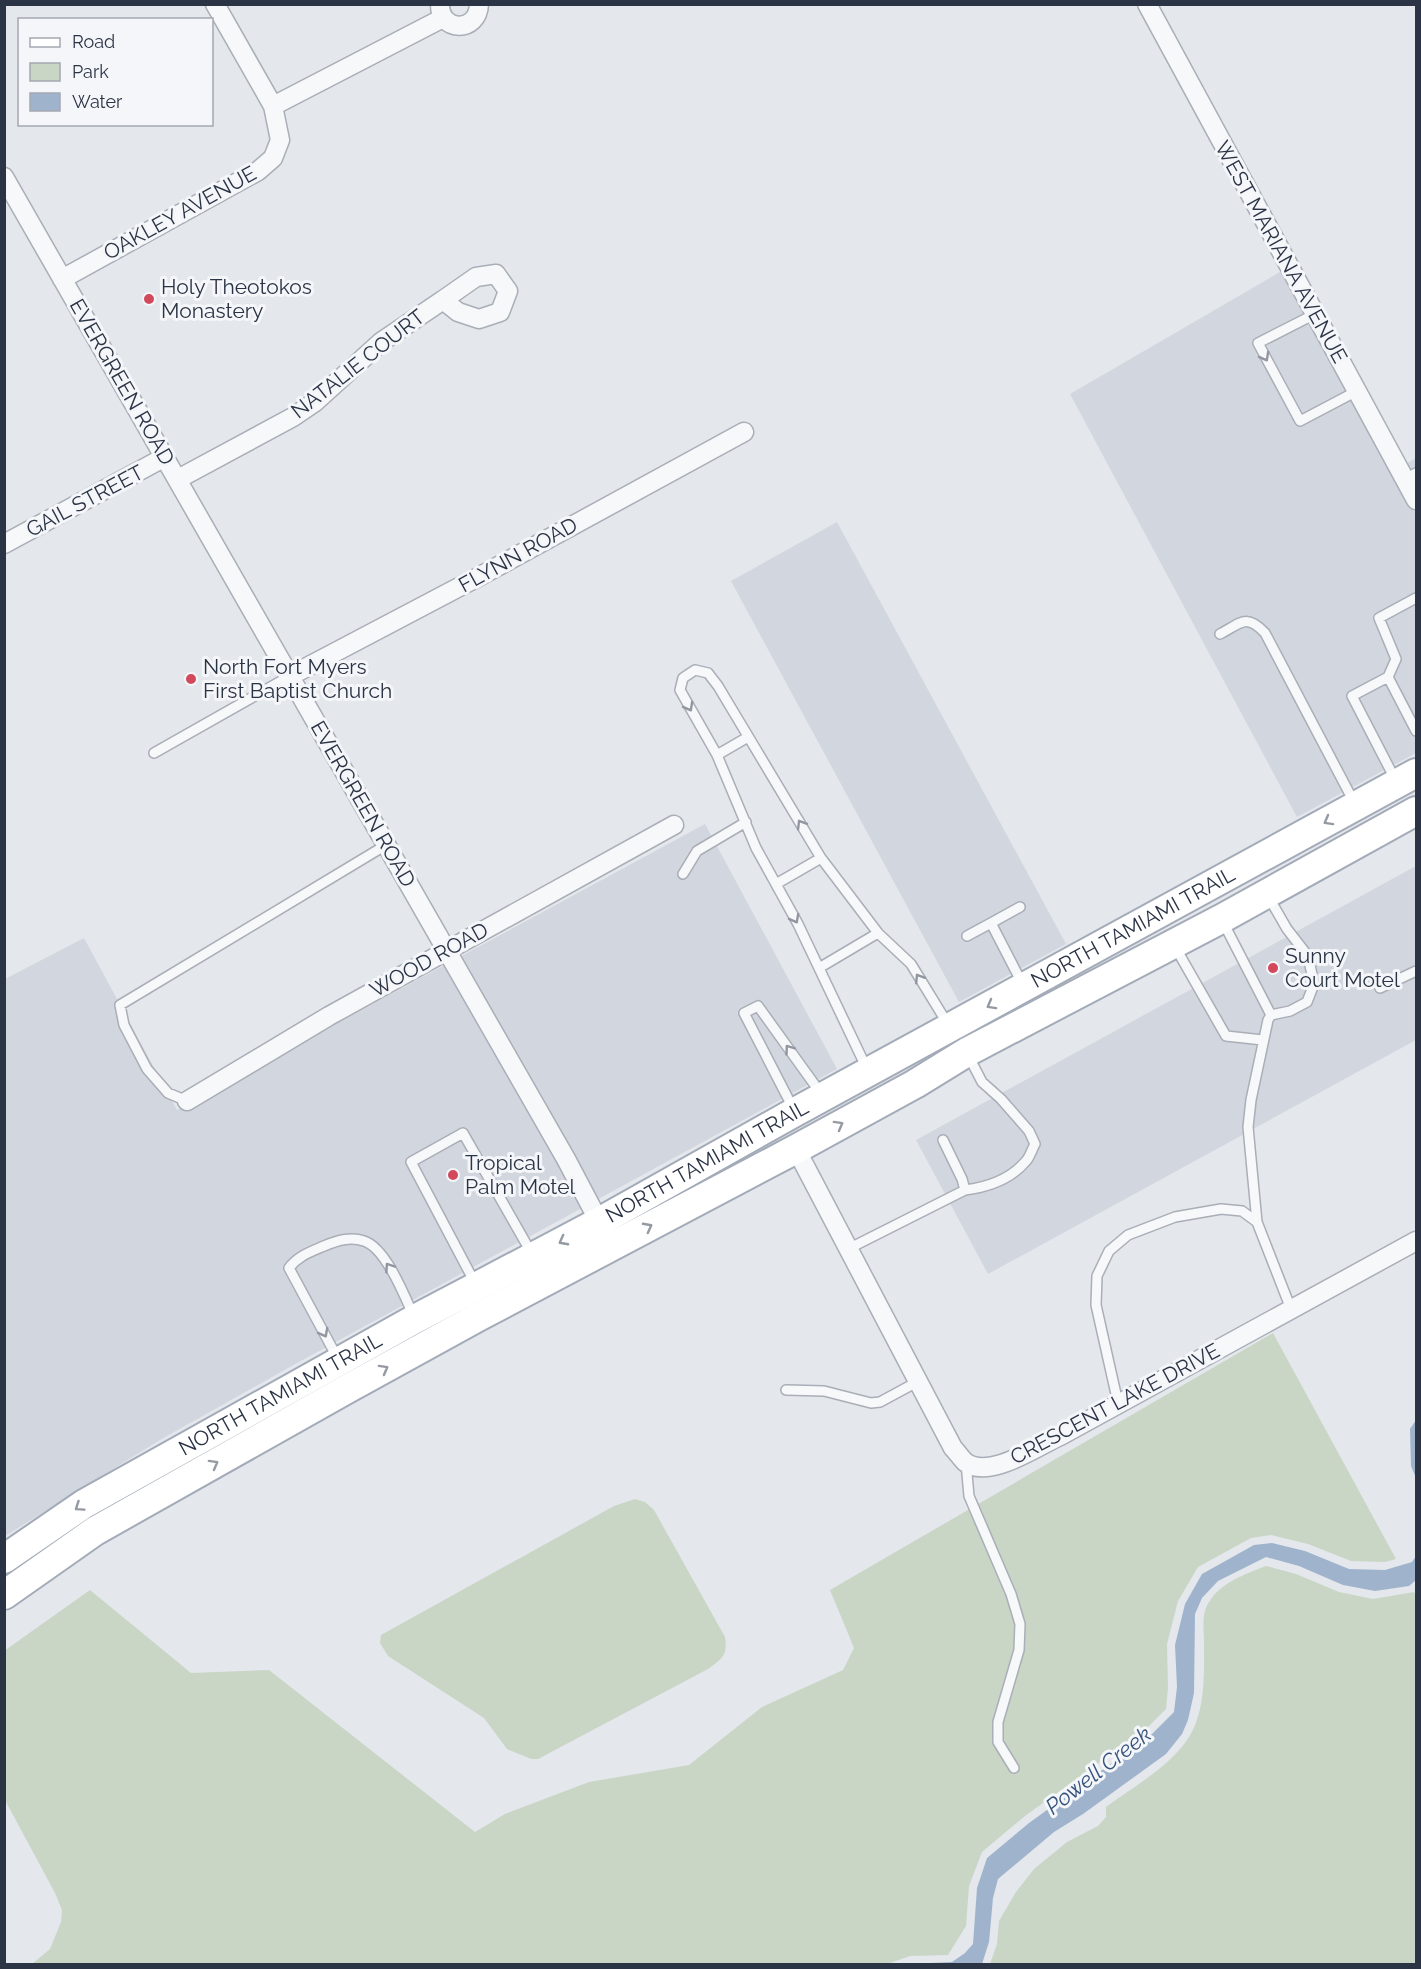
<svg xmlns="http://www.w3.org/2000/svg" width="1421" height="1969" viewBox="0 0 1421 1969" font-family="Raleway,sans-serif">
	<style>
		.built { fill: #d2d6de }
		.green { fill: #c9d6c5 }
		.water { fill: #9fb4cc }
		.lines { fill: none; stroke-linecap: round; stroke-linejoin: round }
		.lane-casing { stroke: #a9aeb7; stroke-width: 12 }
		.street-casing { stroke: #a9aeb7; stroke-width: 21 }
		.primary-casing { stroke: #a3abb8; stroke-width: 32 }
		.lane { stroke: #f7f8fa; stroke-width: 9 }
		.street { stroke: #f7f8fa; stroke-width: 18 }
		.primary { stroke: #fff; stroke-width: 28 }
		.oneway { stroke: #9196a0 }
		.oneway2 { stroke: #959aa2 }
		.poi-dot { fill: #d1495b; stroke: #f4f6f9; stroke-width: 2 }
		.labels { text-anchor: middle; stroke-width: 6; stroke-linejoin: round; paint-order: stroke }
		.street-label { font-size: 21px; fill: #2b3445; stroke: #f4f6f9 }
		.poi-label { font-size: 21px; fill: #2b3445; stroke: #f4f6f9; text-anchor: start }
		.water-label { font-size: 22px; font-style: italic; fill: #34527a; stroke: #f4f6f9 }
	</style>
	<rect width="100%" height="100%" fill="#e4e7ec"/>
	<!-- built -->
	<path class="built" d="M1287 268 1399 468 1416 458V753L1297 817 1070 394Z
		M837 522 1066 944 959 1002 731 581Z
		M705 824 837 1069 288 1368 160 1440 5 1536V979L84 938 177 1110Z
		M1416 866V1040L988 1274 916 1140Z"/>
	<!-- green -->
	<path class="green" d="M1273 1333 1396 1559 1385 1562 1351 1561 1308 1544 1271 1535 1251 1538 1198 1567 1178 1601 1167 1644 1168 1688 1166 1709 1146 1729 1025 1816 982 1852 969 1886 966 1926 948 1955 910 1956 887 1964H32L50 1949 61 1922 62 1910 55 1893 5 1800 4 1651 90 1590 191 1673 269 1670 475 1832 505 1814 589 1782 689 1765 762 1707 843 1670 854 1648 830 1590Z
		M635 1499 645 1502 654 1510 725 1637C728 1655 722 1659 708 1669L538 1759H531L507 1749 484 1718 388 1656 380 1643 381 1635 614 1506Z
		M1266 1566 1296 1574 1339 1592 1373 1599 1414 1592 1416 1597V1964H990L997 1944 999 1921 1016 1892 1034 1869 1067 1842 1098 1826 1106 1817V1807C1134 1786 1170 1767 1189 1737 1206 1710 1204 1672 1204 1642 1204 1629 1201 1614 1209 1602 1221 1582 1246 1574 1266 1566Z"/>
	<!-- water -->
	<path class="water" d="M1416 1420V1478L1411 1466 1410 1429Z
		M1272 1543 1305 1551 1349 1569 1385 1570 1412 1562 1416 1556V1580L1409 1586 1375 1591 1343 1585 1299 1566 1266 1557 1218 1581 1202 1598 1195 1614 1194 1693 1188 1720 1182 1734 1166 1754 1083 1814 1054 1832 998 1879 993 1898 989 1942 982 1964H908L952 1962 965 1953 973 1944 977 1888 987 1858 1029 1823 1152 1734 1174 1712 1177 1687 1175 1645 1185 1604 1202 1574 1254 1545Z"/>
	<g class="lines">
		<!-- lane casing -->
		<g class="lane-casing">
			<path id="lane" d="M1315 314 1258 343 1300 421 1357 391
				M1405 479 1416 473
				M1220 634C1241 623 1246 613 1265 633L1355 804
				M1388 677 1396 659 1379 618 1416 598
				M154 753 290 676
				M717 755 748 737
				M1396 781 1352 696 1388 677 1416 731
				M683 874 697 851 746 822
				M776 884 821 858
				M1020 907 991 923 1023 985
				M1223 922 1271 1015
				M967 936 991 923
				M1174 945 1226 1036 1263 1040
				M819 968 878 933
				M1380 988 1416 971
				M867 1069 798 924 756 848 717 755 680 690 683 678 695 670 708 673 718 686 821 858 878 933 911 964 949 1026
				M187 1101 168 1093 147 1069 124 1025 120 1005 386 845
				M793 1108 744 1013 758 1006 822 1095
				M943 1140 962 1179 965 1190C988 1187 1011 1179 1026 1161 1030 1157 1032 1149 1035 1144L1029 1131 1001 1099 982 1082 968 1055
				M1257 1222 1248 1127 1251 1100 1268 1020 1271 1015 1290 1011 1307 1002 1314 984 1308 956 1287 929 1268 896
				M848 1249 965 1190
				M475 1283 411 1162 463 1133 532 1254
				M338 1359 289 1268C298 1256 310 1252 324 1246 336 1241 350 1236 364 1241 386 1248 405 1297 414 1317
				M786 1390 824 1391 871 1403 880 1402 917 1382
				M1118 1403 1096 1305 1097 1276 1109 1251 1128 1235 1175 1217 1221 1209 1242 1211 1257 1222 1291 1309
				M966 1463 969 1496 1011 1594 1020 1624 1019 1650 998 1722V1742L1014 1768"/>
		</g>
		<!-- street casing -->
		<g class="street-casing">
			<path id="street" d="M440 4C439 32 478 34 479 4
				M1147 4 1416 500
				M273 106 443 18
				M4 177 566 1159 604 1231
				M496 274 508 291 500 312 479 319 458 312 443 300 476 277Z
				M62 279 258 171 273 158 280 140 273 106 215 4
				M178 479 293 417 315 402 381 342 443 300
				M4 544 165 457
				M290 676 482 575 744 432
				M187 1101 329 1016 674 825
				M796 1149 953 1448C957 1452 961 1458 965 1462 989 1480 1036 1447 1060 1436L1416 1241"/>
		</g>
		<!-- primary casing -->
		<g class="primary-casing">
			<g id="primary">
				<path id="s1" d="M4 1559 84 1504 415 1319 599 1222 795 1112 1416 773"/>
				<path d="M4 1595 95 1531 347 1389 478 1317 796 1149 915 1084 967 1052 1221 919 1416 811"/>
			</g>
		</g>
		<!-- lane -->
		<use href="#lane" class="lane"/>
		<!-- street -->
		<use href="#street" class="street"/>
		<!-- primary -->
		<use href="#primary" class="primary"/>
	</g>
	<!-- one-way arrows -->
	<defs><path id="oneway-chevron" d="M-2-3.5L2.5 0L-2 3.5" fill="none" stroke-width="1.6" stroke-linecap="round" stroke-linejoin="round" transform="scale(1.5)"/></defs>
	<g class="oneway">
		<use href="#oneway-chevron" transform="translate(1265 357) rotate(61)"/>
		<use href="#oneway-chevron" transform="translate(689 707) rotate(61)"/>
		<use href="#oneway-chevron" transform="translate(801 824) rotate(-121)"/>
		<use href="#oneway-chevron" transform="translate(795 919) rotate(62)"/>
		<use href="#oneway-chevron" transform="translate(919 978) rotate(-122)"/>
		<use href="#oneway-chevron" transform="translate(789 1049) rotate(-126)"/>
		<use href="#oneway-chevron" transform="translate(389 1267) rotate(-124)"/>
		<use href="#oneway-chevron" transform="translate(324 1333) rotate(62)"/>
	</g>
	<g class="oneway2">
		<use href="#oneway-chevron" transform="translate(1328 821) rotate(151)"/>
		<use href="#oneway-chevron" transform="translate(991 1005) rotate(151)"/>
		<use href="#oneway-chevron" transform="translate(839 1125) rotate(-29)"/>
		<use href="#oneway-chevron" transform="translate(648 1227) rotate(-28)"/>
		<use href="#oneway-chevron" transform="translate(563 1241) rotate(152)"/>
		<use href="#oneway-chevron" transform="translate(384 1369) rotate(-29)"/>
		<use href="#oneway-chevron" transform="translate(214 1464) rotate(-29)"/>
		<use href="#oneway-chevron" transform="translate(79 1507) rotate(146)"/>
	</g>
	<!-- markers -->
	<g class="poi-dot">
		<circle cx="149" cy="299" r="6"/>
		<circle cx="191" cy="679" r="6"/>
		<circle cx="1273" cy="968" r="6"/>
		<circle cx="453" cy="1175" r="6"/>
	</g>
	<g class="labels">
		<!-- street labels -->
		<g class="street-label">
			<text transform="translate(180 213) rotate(-29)" y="7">OAKLEY AVENUE</text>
			<text transform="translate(1281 252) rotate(61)" y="7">WEST MARIANA AVENUE</text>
			<text transform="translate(358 364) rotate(-38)" y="7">NATALIE COURT</text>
			<text transform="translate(122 382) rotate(60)" y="7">EVERGREEN ROAD</text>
			<text transform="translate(85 501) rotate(-28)" y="7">GAIL STREET</text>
			<text transform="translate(518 555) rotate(-29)" y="7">FLYNN ROAD</text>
			<text transform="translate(363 804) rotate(60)" y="7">EVERGREEN ROAD</text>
			<text dy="7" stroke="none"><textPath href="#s1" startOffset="1294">NORTH TAMIAMI TRAIL</textPath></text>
			<text transform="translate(429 960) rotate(-29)" y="7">WOOD ROAD</text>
			<text dy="7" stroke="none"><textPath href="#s1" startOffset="808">NORTH TAMIAMI TRAIL</textPath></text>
			<text dy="7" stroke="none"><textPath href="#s1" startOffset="322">NORTH TAMIAMI TRAIL</textPath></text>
			<text transform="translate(1115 1404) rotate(-28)" y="7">CRESCENT LAKE DRIVE</text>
		</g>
		<!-- poi labels -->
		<g class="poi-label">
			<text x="161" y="294">Holy Theotokos<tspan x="161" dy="24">Monastery</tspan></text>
			<text x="203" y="674">North Fort Myers<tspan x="203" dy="24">First Baptist Church</tspan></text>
			<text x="1285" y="963">Sunny<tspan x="1285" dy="24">Court Motel</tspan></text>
			<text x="465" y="1170">Tropical<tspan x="465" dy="24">Palm Motel</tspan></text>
		</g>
		<!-- water labels -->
		<g class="water-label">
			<text transform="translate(1098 1770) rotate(-38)" y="8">Powell Creek</text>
		</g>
	</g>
	<!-- border -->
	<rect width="1421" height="1969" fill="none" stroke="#2b3445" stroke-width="12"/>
	<!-- legend -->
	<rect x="18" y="18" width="195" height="108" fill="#f4f6f9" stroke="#a4a8b1" stroke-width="1.5"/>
	<rect x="30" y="38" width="30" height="9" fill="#ffffff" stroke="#a4a8b1" stroke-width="1.5"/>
	<text x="72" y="48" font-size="18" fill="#2b3445">Road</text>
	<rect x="30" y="63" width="30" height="18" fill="#c9d6c5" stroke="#a4a8b1" stroke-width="1.5"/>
	<text x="72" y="78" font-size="18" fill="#2b3445">Park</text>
	<rect x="30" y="93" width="30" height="18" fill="#9fb4cc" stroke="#a4a8b1" stroke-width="1.5"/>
	<text x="72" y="108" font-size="18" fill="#2b3445">Water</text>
</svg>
